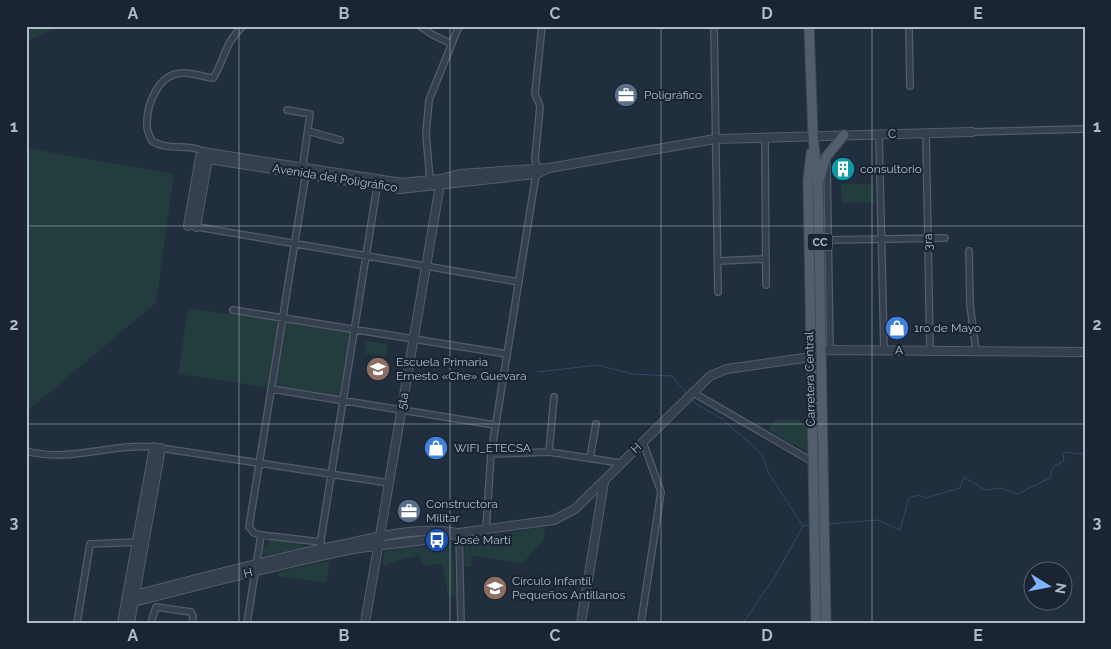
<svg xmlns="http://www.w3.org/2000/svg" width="1111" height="649" viewBox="0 0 1111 649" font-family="Raleway,sans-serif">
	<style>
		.green { fill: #233c3e }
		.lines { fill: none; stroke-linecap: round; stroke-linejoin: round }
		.stream { stroke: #334966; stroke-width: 1 }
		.minor-casing { stroke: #535d6b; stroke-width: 8 }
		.tertiary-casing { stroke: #535d6b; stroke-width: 10 }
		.primary-casing { stroke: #414b59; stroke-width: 11 }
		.minor { stroke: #353f4d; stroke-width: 5.5 }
		.tertiary { stroke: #353f4d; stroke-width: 8 }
		.primary { stroke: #525e6d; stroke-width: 9 }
		.grid { fill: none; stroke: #b0bac9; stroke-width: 1; stroke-opacity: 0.55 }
		.labels { text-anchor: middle; stroke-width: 4.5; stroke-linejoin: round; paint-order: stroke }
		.shield { fill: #1a2432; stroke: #838d9c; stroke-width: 1 }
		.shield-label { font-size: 11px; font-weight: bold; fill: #b0bac9 }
		.poi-label { font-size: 12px; fill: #b0bac9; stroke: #1a2432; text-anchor: start }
		.street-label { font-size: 12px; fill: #b0bac9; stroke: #1a2432 }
		.neatline { fill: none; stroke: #b0bac9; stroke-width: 2 }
		.grid-label { font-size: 16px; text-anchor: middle; font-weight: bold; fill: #b0bac9 }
	</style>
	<rect width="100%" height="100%" fill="#212e3d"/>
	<!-- green -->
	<path class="green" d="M26 26H59L26 42Z
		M26 148 174 174 156 303 26 412Z
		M841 184H874V203H842Z
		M188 308 350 332 340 398 178 374Z
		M366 341 388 344 386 357 364 353Z
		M775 419H800L801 425H807V452L769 430Z
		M545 527 544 539 523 563 472 556 471 567 464 566 465 543 470 539Z
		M269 540 302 544 307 548 262 556 263 548H268Z
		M452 543 456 595 448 596 442 564 424 566 419 555 382 566 384 551Z
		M330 561 326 583 278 576V572Z"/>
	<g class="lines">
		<!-- stream -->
		<path class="stream" d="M538 372 597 365 633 374 672 376 687 394
			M692 399 696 404 722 419 762 454 769 474 803 526
			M827 524 878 520 900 530 909 498 918 495 925 498 960 488 964 477 985 490 1002 488 1017 494 1050 478 1053 467 1064 461 1063 454 1065 452 1082 454 1085 452
			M743 623 774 578 803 526 811 525"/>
		<!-- minor casing -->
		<g class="minor-casing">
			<path id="minor" d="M420 26 433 35 452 44
				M714 26 718 292
				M909 26 910 86
				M287 110 310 114 303 164 306 173 249 527 254 533 261 535 321 542
				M308 131 340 140
				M972 132 1085 129
				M926 133 930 351
				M879 134 884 350
				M765 137 766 285
				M206 154C194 142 168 152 152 141 150 137 147 131 147 126 146 105 158 74 182 73 192 72 203 77 213 78 226 58 223 45 243 26
				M827 165 830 350
				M430 180 426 134 429 100 459 26
				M192 226 519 282
				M829 240 945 238
				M969 251 970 305 976 351
				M718 261 765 259
				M233 310 507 354
				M271 389 495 425
				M692 392 813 462
				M26 451C69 463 111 443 154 447L389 483
				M549 452 554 397
				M491 454 549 452 620 463
				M590 458 596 424
				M486 529 491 454 537 168 535 159 540 106 535 94 542 26
				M459 533 461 623
				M320 545 378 181
				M77 623 90 544 138 542
				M151 623 156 607 191 612 193 616 192 623
				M247 623 261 535
				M641 623 661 492 643 442"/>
		</g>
		<!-- tertiary casing -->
		<g class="tertiary-casing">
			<path id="tertiary" d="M209 153 402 183 441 179 460 174 549 168 715 139 972 132
				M208 159 400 189 536 174 545 170
				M188 226 200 157 205 152 209 153 196 227
				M128 594 135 595C203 577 271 559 340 545 377 537 419 526 457 533
				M126 600 134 602C207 583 280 564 353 549 388 543 425 543 459 533L554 520 575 509 710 376 727 369 811 357 823 350 1085 352
				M122 623 154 447
				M130 623 161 448
				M365 623 441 179
				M581 623 604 482"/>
		</g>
		<!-- primary casing -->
		<g class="primary-casing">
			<path id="primary" d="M809 26 813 135 818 185 826 623
				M811 153 808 181 816 623
				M820 178 826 157 844 135"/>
		</g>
		<!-- minor -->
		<use href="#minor" class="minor"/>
		<!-- tertiary -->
		<use href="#tertiary" class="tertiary"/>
		<!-- primary -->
		<use href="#primary" class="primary"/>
	</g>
	<!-- grid -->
	<path class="grid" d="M239 26V623M450 26V623M661 26V623M872 26V623M26 226H1085M26 424H1085"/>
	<!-- icons -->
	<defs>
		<g id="office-disc" transform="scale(1.25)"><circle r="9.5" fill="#5c6f8a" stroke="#1a2432"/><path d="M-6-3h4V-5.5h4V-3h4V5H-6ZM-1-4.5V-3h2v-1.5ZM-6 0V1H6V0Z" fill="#fff"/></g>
		<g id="building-disc" transform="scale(1.25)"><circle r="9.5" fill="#0f9aa8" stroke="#1a2432"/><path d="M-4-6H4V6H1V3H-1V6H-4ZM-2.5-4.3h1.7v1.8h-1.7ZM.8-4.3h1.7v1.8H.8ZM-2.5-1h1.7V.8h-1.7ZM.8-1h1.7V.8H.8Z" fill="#fff"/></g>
		<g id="shop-disc" transform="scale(1.25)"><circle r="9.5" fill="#3f7fe0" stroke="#1a2432"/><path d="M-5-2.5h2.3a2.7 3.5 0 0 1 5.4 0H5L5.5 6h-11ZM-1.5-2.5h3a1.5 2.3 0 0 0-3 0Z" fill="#fff"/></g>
		<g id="school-disc" transform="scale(1.25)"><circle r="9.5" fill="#8d6e63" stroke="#1a2432"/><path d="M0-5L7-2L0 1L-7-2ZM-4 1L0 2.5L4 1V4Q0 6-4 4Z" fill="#fff"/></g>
		<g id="bus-disc" transform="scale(1.25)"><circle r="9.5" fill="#1a4fb4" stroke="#1a2432"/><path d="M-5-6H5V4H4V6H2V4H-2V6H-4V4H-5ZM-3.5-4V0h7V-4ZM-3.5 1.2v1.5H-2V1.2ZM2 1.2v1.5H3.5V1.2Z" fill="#fff"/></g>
	</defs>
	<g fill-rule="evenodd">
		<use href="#office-disc" x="626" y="95"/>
		<use href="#building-disc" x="843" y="169"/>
		<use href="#shop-disc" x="897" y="328"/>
		<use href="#school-disc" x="378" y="369"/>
		<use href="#shop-disc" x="436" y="448"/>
		<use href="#office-disc" x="409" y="511"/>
		<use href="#bus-disc" x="437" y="540"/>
		<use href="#school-disc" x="495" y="588"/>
	</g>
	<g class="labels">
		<!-- shield labels -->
		<rect class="shield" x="807.5" y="233.5" width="25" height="17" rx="4"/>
		<g class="shield-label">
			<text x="820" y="246">CC</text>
		</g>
		<!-- poi labels -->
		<g class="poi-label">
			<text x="644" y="99">Poligráfico</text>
			<text x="860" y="173">consultorio</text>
			<text x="914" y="332">1ro de Mayo</text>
			<text x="396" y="366">Escuela Primaria<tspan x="396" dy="14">Ernesto «Che» Guevara</tspan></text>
			<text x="454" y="452">WIFI_ETECSA</text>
			<text x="426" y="508">Constructora<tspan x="426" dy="14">Militar</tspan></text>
			<text x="454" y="544">José Martí</text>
			<text x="512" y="585">Círculo Infantil<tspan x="512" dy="14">Pequeños Antillanos</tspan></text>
		</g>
		<!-- street labels -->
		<g class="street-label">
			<text transform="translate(892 134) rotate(-1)" y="4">C</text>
			<text transform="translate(335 178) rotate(9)" y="4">Avenida del Poligráfico</text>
			<text transform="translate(928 242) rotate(-91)" y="4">3ra</text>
			<text x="899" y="354">A</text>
			<text transform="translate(810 379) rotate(-91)" y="4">Carretera Central</text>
			<text transform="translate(403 401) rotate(-80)" y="4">5ta</text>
			<text transform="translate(636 448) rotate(-43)" y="4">H</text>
			<text transform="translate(248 573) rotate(-14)" y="4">H</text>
		</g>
	</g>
	<!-- border -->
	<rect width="1111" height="649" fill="none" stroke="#1a2432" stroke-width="55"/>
	<!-- north arrow -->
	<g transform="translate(1048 586) rotate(100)"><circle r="24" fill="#1a2432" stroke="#56606e"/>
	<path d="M0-4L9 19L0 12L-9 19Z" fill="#7fb3ff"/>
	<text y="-8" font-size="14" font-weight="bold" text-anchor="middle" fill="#b0bac9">N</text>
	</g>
	<rect x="28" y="28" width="1056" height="594" class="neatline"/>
	<g class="grid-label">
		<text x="133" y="19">A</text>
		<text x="344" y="19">B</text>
		<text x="555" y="19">C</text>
		<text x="767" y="19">D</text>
		<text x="978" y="19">E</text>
		<text x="14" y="132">1</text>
		<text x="1097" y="132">1</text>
		<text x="14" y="330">2</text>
		<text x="1097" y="330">2</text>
		<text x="14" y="528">3</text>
		<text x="1097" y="528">3</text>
		<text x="133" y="641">A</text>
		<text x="344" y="641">B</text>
		<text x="555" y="641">C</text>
		<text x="767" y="641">D</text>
		<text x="978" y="641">E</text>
	</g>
</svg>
